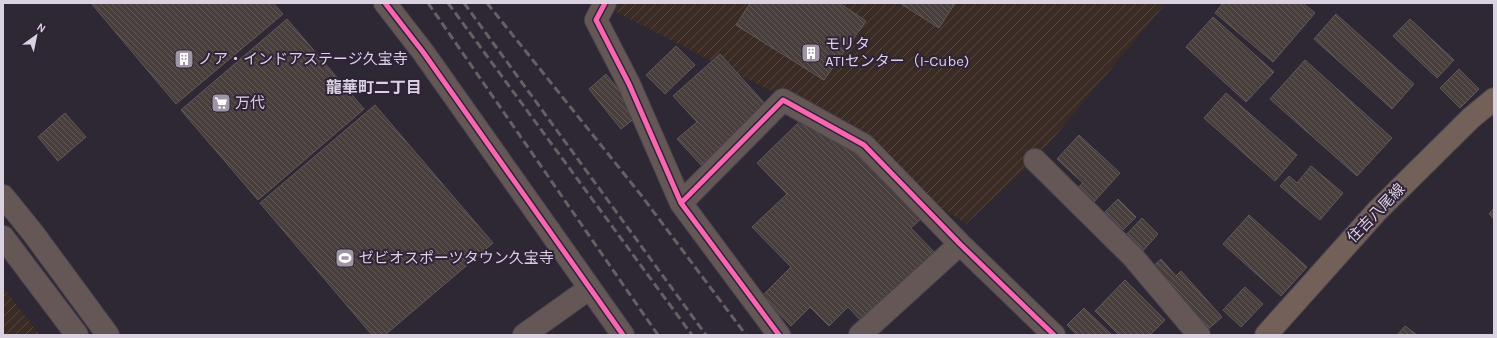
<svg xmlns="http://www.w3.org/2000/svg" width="1497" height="338" viewBox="0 0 1497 338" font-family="Karla,'Noto Sans JP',sans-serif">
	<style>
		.industrial { fill: url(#industrial-furrows) }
		.building { fill: url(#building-back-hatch); stroke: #60595a }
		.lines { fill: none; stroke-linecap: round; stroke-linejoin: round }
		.minor-casing { stroke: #4a434f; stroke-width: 24 }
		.major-casing { stroke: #4a434f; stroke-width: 24 }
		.minor { stroke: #645755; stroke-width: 22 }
		.major { stroke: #726059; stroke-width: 22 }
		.rail { stroke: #695f63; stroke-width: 3; stroke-dasharray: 8 4; stroke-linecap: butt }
		.cycleway-casing { stroke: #2f2239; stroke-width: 8 }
		.cycleway { stroke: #f766af; stroke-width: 5 }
		.labels { text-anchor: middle; stroke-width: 4; stroke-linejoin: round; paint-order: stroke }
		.poi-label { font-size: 15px; fill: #dad2e1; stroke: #2f2239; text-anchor: start }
		.street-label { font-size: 15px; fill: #dad2e1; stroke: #2f2239 }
		.neighbourhood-label { font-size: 16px; font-weight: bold; fill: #dad2e1; stroke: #2f2239 }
	</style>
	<defs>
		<pattern id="industrial-furrows" width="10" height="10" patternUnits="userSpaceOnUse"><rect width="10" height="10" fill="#3a2b24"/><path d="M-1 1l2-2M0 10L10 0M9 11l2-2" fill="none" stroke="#564944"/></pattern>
		<pattern id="building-back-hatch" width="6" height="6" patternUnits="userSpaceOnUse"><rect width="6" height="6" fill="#483f3c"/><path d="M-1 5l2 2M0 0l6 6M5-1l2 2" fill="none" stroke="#625a58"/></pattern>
	</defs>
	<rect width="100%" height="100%" fill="#2e2734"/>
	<!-- industrial -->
	<path class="industrial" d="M618 3H1166L1035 160 966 224 773 92 614 11Z
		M3 287 12 299 40 335H3Z"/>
	<!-- building -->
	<path class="building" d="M91 3H273L283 14 176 104Z
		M750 3H839L866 21 824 80 736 25Z
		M900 3H955L939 28Z
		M1223 3H1303L1315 13 1273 62 1215 13Z
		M1336 14 1414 84 1392 109 1314 39Z
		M1213 17 1274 72 1246 102 1186 47Z
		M287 19 364 109 258 200 181 110Z
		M1410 19 1454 60 1437 78 1393 36Z
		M676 46 695 65 665 94 646 75Z
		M720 54 767 106 701 165 677 139 697 122 673 96Z
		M1305 60 1392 138 1357 176 1270 99Z
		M1459 69 1479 89 1460 108 1440 88Z
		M606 74 639 115 621 129 589 89Z
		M1226 93 1297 155 1275 181 1204 118Z
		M375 105 493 243 385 335H372L260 203Z
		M65 113 86 137 58 161 38 137Z
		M801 120 860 147 925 215 911 228 936 254 864 324 848 307 829 326 810 307 791 326 762 296 791 267 752 227 787 194 757 163Z
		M1079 135 1120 173 1092 204 1076 189 1083 183 1057 159Z
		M1311 166 1343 193 1320 220 1280 186 1289 176 1297 183Z
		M1118 199 1136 217 1118 235 1100 217Z
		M1494 208V219L1489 214Z
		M1249 215 1307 267 1281 296 1223 244Z
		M1142 218 1158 234 1141 253 1124 237Z
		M1161 259 1176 276 1181 271 1222 317 1206 331 1150 269Z
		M1125 280 1165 320 1150 335H1119L1095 311Z
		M1245 287 1263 304 1241 327 1223 310Z
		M1084 308 1112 335H1077L1067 325Z
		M1405 326 1417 335H1397Z"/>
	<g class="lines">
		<!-- minor casing -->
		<g class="minor-casing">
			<path id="minor" d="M385 3 423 52 623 335
				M605 3 596 20 629 84 681 203 779 335
				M1035 160 1133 257 1199 335
				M3 196 33 233 108 335
				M681 203 783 100 864 145 960 244 1054 335
				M3 237 77 335
				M524 335 590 288
				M860 335 960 244"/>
		</g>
		<!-- major casing -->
		<g class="major-casing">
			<path id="major" d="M1266 335 1377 211 1471 118 1494 99"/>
		</g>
		<!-- minor -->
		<use href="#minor" class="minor"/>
		<!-- major -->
		<use href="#major" class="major"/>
		<!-- rail -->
		<path class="rail" d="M428 3 658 335
			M448 3 692 335
			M464 3 706 335
			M487 3 641 195 746 335"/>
		<!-- cycleway casing -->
		<g class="cycleway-casing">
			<path id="cycleway" d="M385 3 423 52 623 335
				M605 3 596 20 629 84 681 203 779 335
				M681 203 783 100 864 145 960 244 1054 335"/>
		</g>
		<!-- cycleway -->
		<use href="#cycleway" class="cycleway"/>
	</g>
	<!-- icons -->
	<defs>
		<g id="building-square" transform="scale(1)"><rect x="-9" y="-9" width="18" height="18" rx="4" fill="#9e96a4" stroke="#2f2239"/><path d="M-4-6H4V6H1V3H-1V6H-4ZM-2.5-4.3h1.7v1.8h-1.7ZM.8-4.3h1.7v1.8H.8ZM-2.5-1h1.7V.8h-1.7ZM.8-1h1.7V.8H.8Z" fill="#fff"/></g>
		<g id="supermarket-square" transform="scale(1)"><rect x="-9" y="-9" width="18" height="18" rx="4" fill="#9e96a4" stroke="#2f2239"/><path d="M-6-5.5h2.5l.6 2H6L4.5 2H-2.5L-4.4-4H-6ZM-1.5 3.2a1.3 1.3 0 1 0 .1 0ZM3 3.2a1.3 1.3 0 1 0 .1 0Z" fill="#fff"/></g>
		<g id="stadium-square" transform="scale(1)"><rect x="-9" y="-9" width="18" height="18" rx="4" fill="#9e96a4" stroke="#2f2239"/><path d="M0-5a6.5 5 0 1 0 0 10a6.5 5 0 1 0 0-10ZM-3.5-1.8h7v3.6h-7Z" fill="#fff"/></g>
	</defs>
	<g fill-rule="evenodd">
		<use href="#building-square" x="811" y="53"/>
		<use href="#building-square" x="184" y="59"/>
		<use href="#supermarket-square" x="221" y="103"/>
		<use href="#stadium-square" x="345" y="258"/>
	</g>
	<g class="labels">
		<!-- poi labels -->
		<g class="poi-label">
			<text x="825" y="49">モリタ<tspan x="825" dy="17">ATIセンター（I-Cube)</tspan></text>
			<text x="198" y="64">ノア・インドアステージ久宝寺</text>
			<text x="235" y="108">万代</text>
			<text x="359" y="263">ゼビオスポーツタウン久宝寺</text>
		</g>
		<!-- street labels -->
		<g class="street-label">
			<text transform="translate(1376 213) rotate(-46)" y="5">住吉八尾線</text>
		</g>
		<!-- neighbourhood labels -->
		<g class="neighbourhood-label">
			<text x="374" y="93">龍華町二丁目</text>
		</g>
	</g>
	<!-- border -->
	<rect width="1497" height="338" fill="none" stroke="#dad2e1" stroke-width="8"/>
	<!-- north arrow -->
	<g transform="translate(36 36) rotate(33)" stroke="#2f2239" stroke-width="3" paint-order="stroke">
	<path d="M0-3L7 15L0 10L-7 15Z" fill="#dad2e1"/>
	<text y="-6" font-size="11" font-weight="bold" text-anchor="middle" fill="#dad2e1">N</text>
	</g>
</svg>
